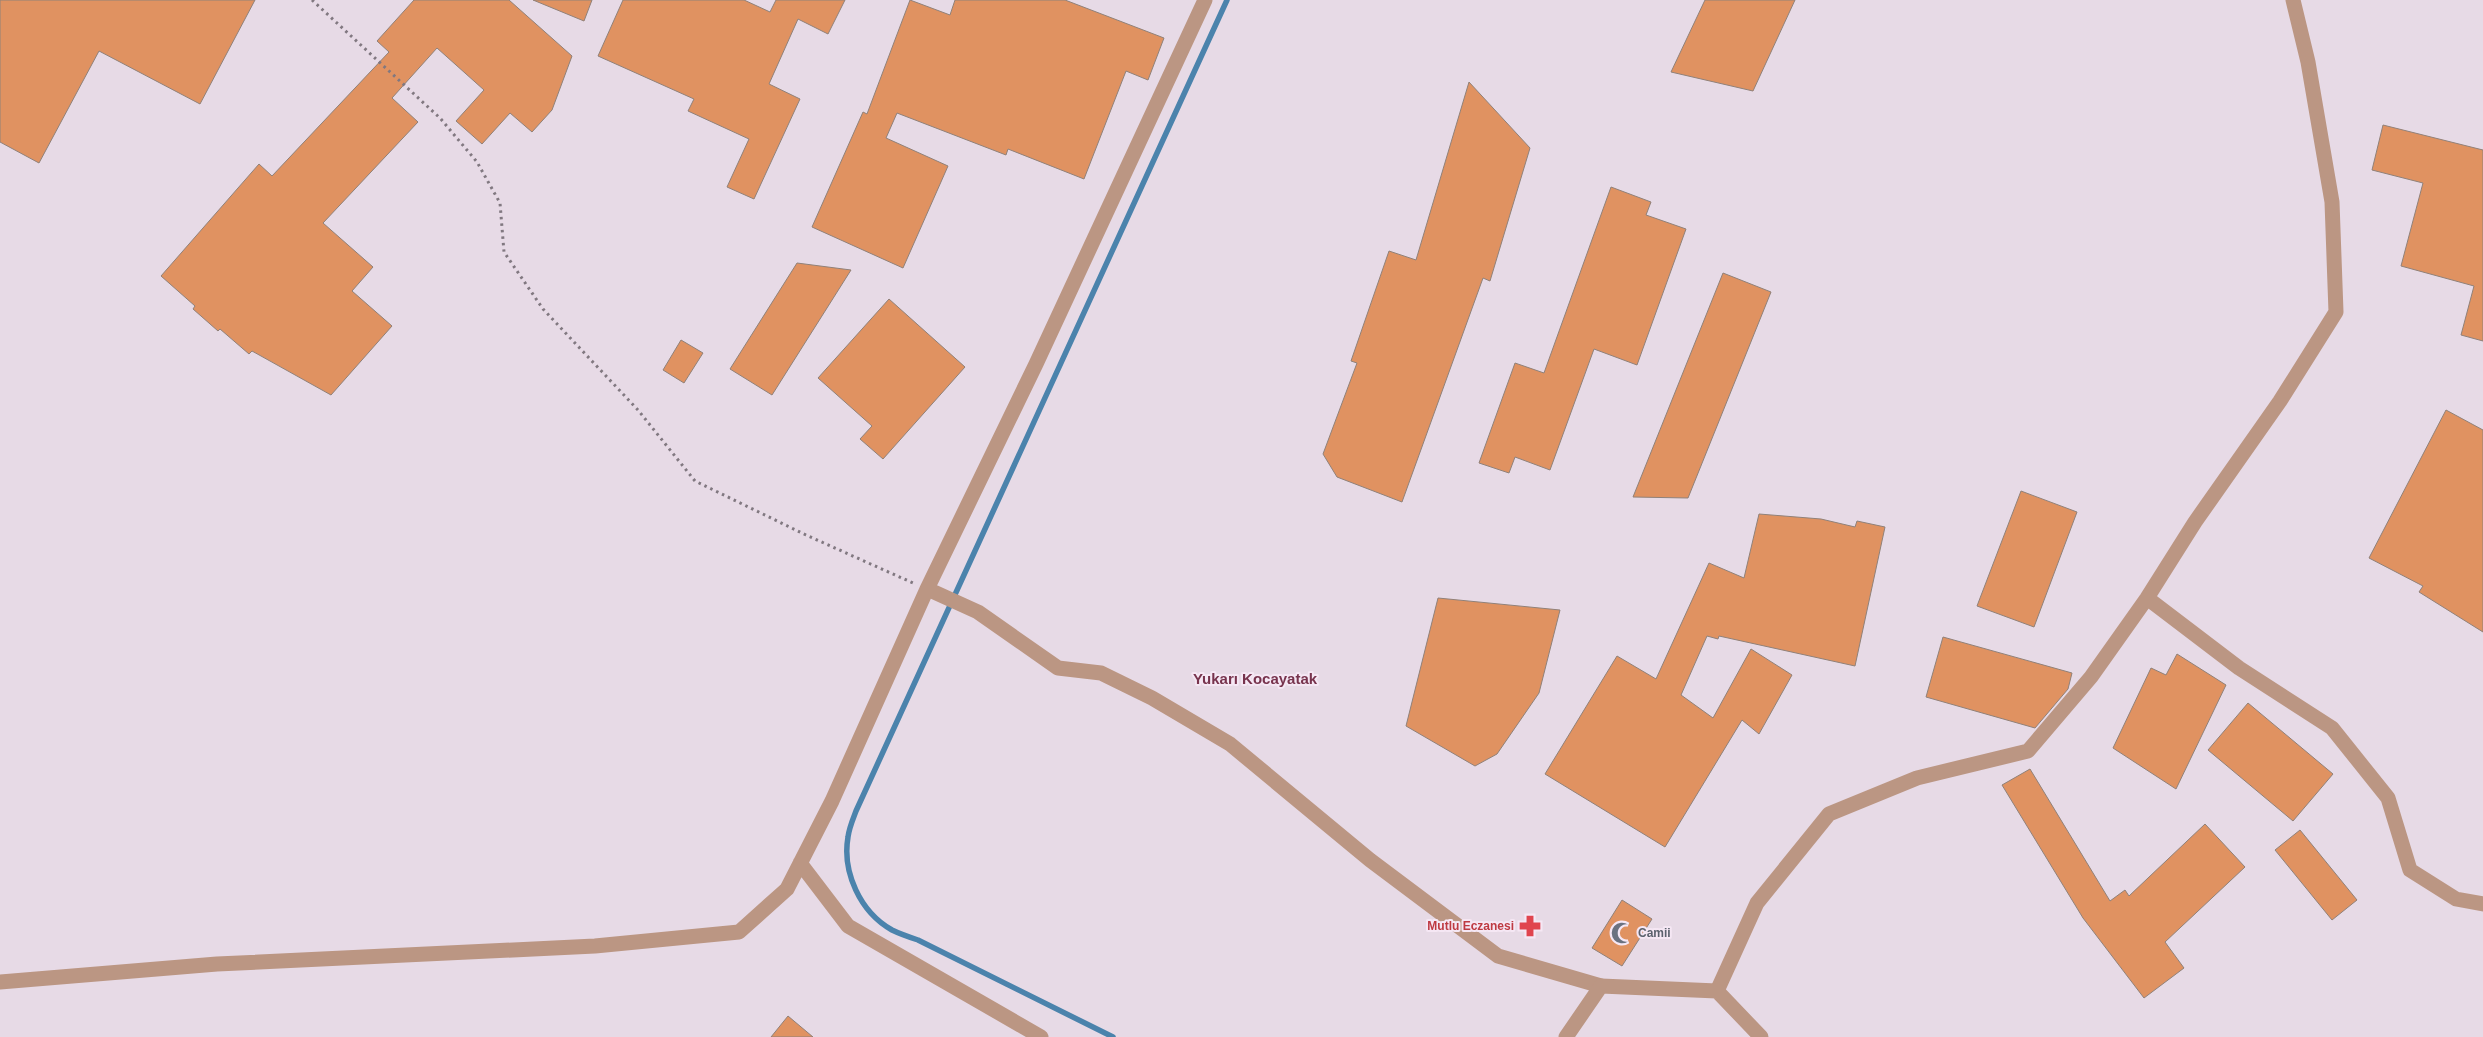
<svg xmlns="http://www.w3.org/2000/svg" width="2483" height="1037" viewBox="0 0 2483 1037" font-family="Helvetica,sans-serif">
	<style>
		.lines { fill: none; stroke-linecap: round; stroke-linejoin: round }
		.stream { stroke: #4b83ac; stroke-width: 5.5 }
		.building { fill: #e09261; stroke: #908179 }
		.path { stroke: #817880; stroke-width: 3; stroke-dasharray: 2.5 4; stroke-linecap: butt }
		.minor { stroke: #bb9683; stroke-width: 15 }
		.tertiary { stroke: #bb9683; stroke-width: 15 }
		.labels { text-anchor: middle; stroke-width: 4; stroke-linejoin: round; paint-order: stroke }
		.health-label { font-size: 12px; font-weight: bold; fill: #be3a42; stroke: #f5e7f4; text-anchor: end }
		.worship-label { font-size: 12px; font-weight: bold; fill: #5b616d; stroke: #f5e7f4; text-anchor: start }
		.quarter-label { font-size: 15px; font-weight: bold; fill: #77334d; stroke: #f5e7f4 }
	</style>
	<rect width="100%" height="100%" fill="#e7dae6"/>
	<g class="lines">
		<!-- stream -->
		<path class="stream" d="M1113 1037 918 940C909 937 900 934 892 930 860 912 842 872 848 837 849 828 853 819 856 811L1227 0"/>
	</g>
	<!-- building -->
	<path class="building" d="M0 0H255L200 104 99 51 39 163 0 142Z
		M414 0H509L572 56 552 110 532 132 510 113 482 144 456 121 484 90 437 48 392 98 418 122 323 223 373 267 352 291 392 326 331 395 252 351 249 354 220 329 218 331 193 309 195 306 161 276 259 164 272 176 389 52 377 41Z
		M533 0H592L584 21Z
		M623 0H744L770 12 776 0H845L828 34 798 19 769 84 800 99 754 199 727 187 749 139 688 111 694 99 598 56Z
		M910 0 950 15 955 0H1065L1164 38 1148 80 1126 71 1084 179 1008 149 1006 155 897 113 886 138 948 166 903 268 812 227 863 112 867 114Z
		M1705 0H1795L1753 91 1671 72Z
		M1469 82 1530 148 1490 281 1483 278 1402 502 1337 477 1323 454 1357 363 1351 361 1389 251 1416 260Z
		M2383 125 2483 150V341L2461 335 2474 286 2401 266 2423 183 2372 170Z
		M1611 187 1651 202 1646 215 1686 229 1637 365 1594 349 1550 470 1515 457 1509 473 1479 463 1515 363 1544 373Z
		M797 263 851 270 772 395 730 369Z
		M1723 273 1771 292 1688 498 1633 497Z
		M889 299 965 367 883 459 860 439 872 426 818 378Z
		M681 340 703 353 684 383 663 370Z
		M2446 410 2483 430V632L2419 592 2423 586 2369 558Z
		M2021 491 2077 512 2034 627 1977 606Z
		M1759 514 1821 519 1855 527 1857 521 1885 527 1855 666 1719 636 1718 639 1707 636 1681 695 1713 718 1751 649 1792 675 1759 734 1742 720 1665 847 1545 774 1617 656 1656 679 1709 563 1744 578Z
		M1438 598 1560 610 1539 693 1497 754 1475 766 1406 726Z
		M1943 637 2072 673 2068 689 2035 728 1926 697Z
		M2177 654 2226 685 2176 789 2113 748 2151 668 2166 675Z
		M2248 703 2333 774 2293 821 2208 750Z
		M2030 769 2110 901 2125 890 2129 896 2205 824 2245 867 2165 942 2184 968 2144 998 2083 918 2002 785Z
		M2300 830 2357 900 2332 920 2275 850Z
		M1622 900 1652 919 1622 966 1592 948Z
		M788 1016 813 1037H771Z"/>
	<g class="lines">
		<!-- path -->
		<path class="path" d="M312 0 440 118 477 162 500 203 504 252 543 309 638 410 695 481 806 535 913 583"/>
		<!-- minor -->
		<path class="minor" d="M934 592 978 612 1058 668 1101 673 1152 698 1230 744 1370 860 1498 956 1601 986
			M2147 598 2239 668 2332 728 2388 798 2410 870 2456 899 2483 904
			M800 863 848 926 1041 1037
			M0 982 217 964 595 946 739 932 787 889 832 801 927 589 1036 364 1205 0
			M1717 991 1757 903 1829 814 1917 778 2028 751 2091 677 2147 598 2195 522 2280 401 2336 312 2332 202 2308 62 2293 0"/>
		<!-- tertiary -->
		<path class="tertiary" d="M1566 1037 1601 986 1717 991 1761 1037"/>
	</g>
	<!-- icons -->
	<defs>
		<g id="pharmacy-bare" transform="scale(1.725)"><path d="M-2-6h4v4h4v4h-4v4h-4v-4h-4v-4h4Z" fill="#e0444e" stroke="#f5e7f4" stroke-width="2.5" paint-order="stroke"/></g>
		<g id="mosque-bare" transform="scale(1.725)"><path d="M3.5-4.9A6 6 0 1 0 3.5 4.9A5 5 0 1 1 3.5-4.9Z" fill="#6b7280" stroke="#f5e7f4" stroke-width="2.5" paint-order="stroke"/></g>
	</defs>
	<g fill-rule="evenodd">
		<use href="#pharmacy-bare" x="1530" y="926"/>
		<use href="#mosque-bare" x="1622" y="933"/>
	</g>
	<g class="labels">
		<!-- health labels -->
		<g class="health-label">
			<text x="1514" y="930">Mutlu Eczanesi</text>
		</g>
		<!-- worship labels -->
		<g class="worship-label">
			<text x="1638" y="937">Camii</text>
		</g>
		<!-- quarter labels -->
		<g class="quarter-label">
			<text x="1255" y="684">Yukarı Kocayatak</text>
		</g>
	</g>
</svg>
